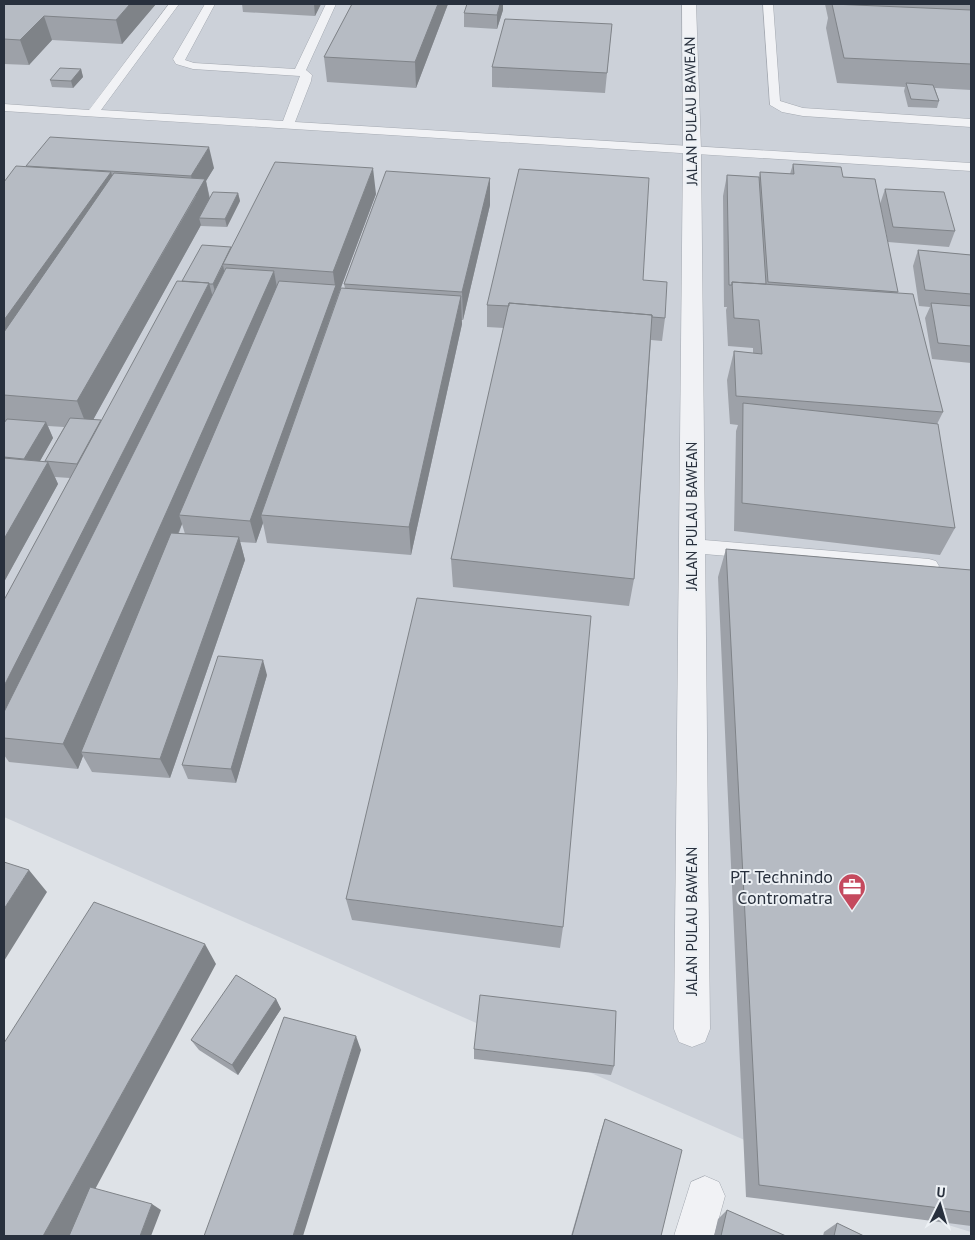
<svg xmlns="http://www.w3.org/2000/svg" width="975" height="1240" viewBox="0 0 975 1240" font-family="'PT Sans',sans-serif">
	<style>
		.built { fill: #ccd1d9 }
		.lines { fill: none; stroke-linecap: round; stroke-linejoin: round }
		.service-casing { stroke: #a4a9b1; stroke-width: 1 }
		.minor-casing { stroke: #a4a9b1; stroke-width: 1 }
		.service { fill: #f1f2f5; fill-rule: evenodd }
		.minor { fill: #f1f2f5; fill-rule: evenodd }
		.wall { fill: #9da1a8; fill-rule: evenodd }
		.shaded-wall { fill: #7f8388 }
		.building { fill: #b6bbc3; stroke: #7f8388 }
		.labels { text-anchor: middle; stroke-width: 4; stroke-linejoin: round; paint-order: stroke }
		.street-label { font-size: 15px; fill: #28303d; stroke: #edf1f5 }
		.near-poi-label { font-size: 18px; fill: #28303d; stroke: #edf1f5; text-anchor: end }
	</style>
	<rect width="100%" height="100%" fill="#dee2e7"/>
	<!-- built -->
	<path class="built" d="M4 4H971V1232L919 1216 4 817Z"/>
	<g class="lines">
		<!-- service casing -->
		<g class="service-casing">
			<path id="service" d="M169 4H179L101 110 283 121 300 76 193 69 176 64 173 59 205 4H215L185 60 194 63 295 69 326 4H336L306 70 312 75 311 81 295 122 971 163V171L4 111V104L89 110Z
				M763 4H773L780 101 803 108 971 119V127L803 116 782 112 770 105Z
				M692 539 929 559 936 561 939 566 936 571 929 573 692 553 685 551 683 546 685 541Z"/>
		</g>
		<!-- minor casing -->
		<g class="minor-casing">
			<path id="minor" d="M682 4H696L701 150 710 1029 705 1042 692 1047 679 1042 674 1029 683 150Z
				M705 1176 719 1182 725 1196 714 1236H674L691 1182Z"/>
		</g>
		<!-- service -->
		<use href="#service" class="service"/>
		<!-- minor -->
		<use href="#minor" class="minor"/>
	</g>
	<!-- wall -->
	<path class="wall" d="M4 4H156L122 44 52 40 29 65 4 64Z
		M242 4H321L315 16 243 12Z
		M352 4H448L416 88 327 82 324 57Z
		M825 4H971V90L935 88 939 101 937 108 908 107 904 91 905 87 837 83 826 28 828 18Z
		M503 10 497 29 464 27V13Z
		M612 24 605 93 492 87V67Z
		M81 69 83 77 73 88 52 87 50 80Z
		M793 164 843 177 898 292 897 293 943 412 937 424 955 528 940 555 734 531 736 431 738 425 730 424 727 380 734 351 753 353V348L728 346 726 310 727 307H724L723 196 727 175 759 177 760 172 790 174Z
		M26 166 214 168 206 181 210 198 238 193 240 201 227 227 201 226V225L93 420 101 421 182 281 231 247 376 194 337 298 345 288 344 284 490 178V205L463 320H461L462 324 411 555 267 543 263 523 256 543 240 542 245 560 170 778 92 772 83 756 78 769 9 762 4 755V600L70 478 55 477 58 484 4 582V182L26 167ZM48 426 64 427 45 461H40L53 438ZM182 524 185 534 179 533Z
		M885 189 955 231 949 247 888 242 880 204Z
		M918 250 971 255V363L932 359 925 318 930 307 919 306 913 266Z
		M643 280 665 318 662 341 651 340 634 579 629 606 453 587 451 559 504 328 487 327V305Z
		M726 549 971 570V1226L746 1197 718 577Z
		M267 675 236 783 188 779 182 765Z
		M346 899 563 927 560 948 352 920Z
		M276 999 281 1009 238 1075 199 1050 191 1040Z
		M474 1049 614 1066 611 1075 474 1059Z
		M605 1119 661 1236H571L601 1131Z
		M727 1210 786 1236H714L718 1219Z
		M837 1223 864 1236H823L824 1232Z"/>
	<!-- shaded-wall -->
	<path class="shaded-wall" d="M130 4H156L122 44 116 20Z
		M314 4H321L315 16Z
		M438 4H448L416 88 415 62Z
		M500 4H503V10L497 29V15Z
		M44 16 52 40 29 65 20 40Z
		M81 69 83 77 73 88 71 81Z
		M209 147 214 168 206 181 211 206 199 218 201 225 88 429 77 401 196 196 191 176Z
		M373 168 376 194 337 298 261 515 263 523 256 543 250 521 335 286 333 272Z
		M111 172 119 199 4 365V320Z
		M490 178V205L463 320 462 292Z
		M238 193 240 201 227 227 225 219Z
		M223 265 226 281 217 300 213 284Z
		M274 271 279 299 179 515 182 524 85 752H81L83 756 78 769 63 744Z
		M209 283 215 305 4 716V686Z
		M461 296 462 324 411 555 409 527Z
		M46 422 53 438 32 475 24 459Z
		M48 462 58 484 4 582V539Z
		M239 537 245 560 170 778 160 759Z
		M263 660 267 675 236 783 231 769Z
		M29 870 47 892 4 961V909Z
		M205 944 216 964 70 1236H43Z
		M276 999 281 1009 238 1075 232 1065Z
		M356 1036 361 1050 303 1236H293Z
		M152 1204 161 1210 151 1236H140Z"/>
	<!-- building -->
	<path class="building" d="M4 4H130L116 20 44 16 20 40 4 39Z
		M352 4H438L415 62 324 57Z
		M467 4H500L497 15 464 13Z
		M832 4 971 10V64L844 58Z
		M505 19 612 24 607 73 492 67Z
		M60 68 81 69 71 81 50 80Z
		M906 83 933 85 939 101 911 99Z
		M50 137 209 147 191 176 26 166Z
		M275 162 373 168 333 272 223 264Z
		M793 164 841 167 843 177 875 179 898 292 768 282 760 172 794 174Z
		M16 166 111 172 4 320V182Z
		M519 169 649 178 643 280 667 282 665 318 652 317V315L509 303V306L487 305Z
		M386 171 490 178 462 292 344 284Z
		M114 173 205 179 77 401 4 395V332Z
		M727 175 759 177 766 284 732 282V285H729Z
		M885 189 944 192 955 231 893 227Z
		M213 192 238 193 225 219 199 218Z
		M202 245 231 247 213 284H209V283L182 281Z
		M918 250 971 255V294L925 290Z
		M226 268 274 271 63 744 4 738V712Z
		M177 281 209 283 4 686V600Z
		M279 281 336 285 250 521 179 515Z
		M732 282 913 294 943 412 736 396 734 351 762 354 759 320 734 318Z
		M341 288 461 296 409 527 261 515Z
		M509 303 652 315 634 579 451 559Z
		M931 303 971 306V346L938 343Z
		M743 403 938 424 955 528 742 503Z
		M70 418 101 420 77 464 45 461Z
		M7 419 46 422 24 459 4 457V423Z
		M4 458 48 462 4 539Z
		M171 533 239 537 160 759 81 752Z
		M726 549 971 570V1212L759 1185Z
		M417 598 591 616 563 927 346 899Z
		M218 656 263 660 231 769 182 765Z
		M4 862 29 870 4 909Z
		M94 902 205 944 43 1236H4V1043Z
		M236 975 276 999 232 1065 191 1040Z
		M480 995 616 1011 614 1066 474 1049Z
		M284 1017 356 1036 293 1236H204Z
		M605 1119 682 1150 661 1236H572Z
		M90 1187 152 1204 140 1236H69Z
		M727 1210 786 1236H721Z
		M837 1223 864 1236H834Z"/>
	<!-- icons -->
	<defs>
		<g id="office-pin" transform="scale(1.4375)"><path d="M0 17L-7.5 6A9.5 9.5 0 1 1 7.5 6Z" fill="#c54a5e" stroke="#edf1f5"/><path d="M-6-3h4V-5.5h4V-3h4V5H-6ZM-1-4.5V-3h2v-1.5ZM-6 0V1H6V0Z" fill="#fff"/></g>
	</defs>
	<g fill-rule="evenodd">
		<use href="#office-pin" x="852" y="887"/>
	</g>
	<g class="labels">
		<!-- street labels -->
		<g class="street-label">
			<text transform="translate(691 111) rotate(-91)" y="5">JALAN PULAU BAWEAN</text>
			<text transform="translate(692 516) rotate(-90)" y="5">JALAN PULAU BAWEAN</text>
			<text transform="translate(692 921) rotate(-90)" y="5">JALAN PULAU BAWEAN</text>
		</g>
		<!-- near-poi labels -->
		<g class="near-poi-label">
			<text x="833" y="883">PT. Technindo<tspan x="833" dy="21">Contromatra</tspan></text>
		</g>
	</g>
	<!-- border -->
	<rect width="975" height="1240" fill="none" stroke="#28303d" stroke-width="10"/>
	<!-- north arrow -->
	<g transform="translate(940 1205) rotate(5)" stroke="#edf1f5" stroke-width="4" paint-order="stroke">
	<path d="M0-4L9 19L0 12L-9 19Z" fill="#28303d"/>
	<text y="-8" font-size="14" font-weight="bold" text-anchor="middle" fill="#28303d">U</text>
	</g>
</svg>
